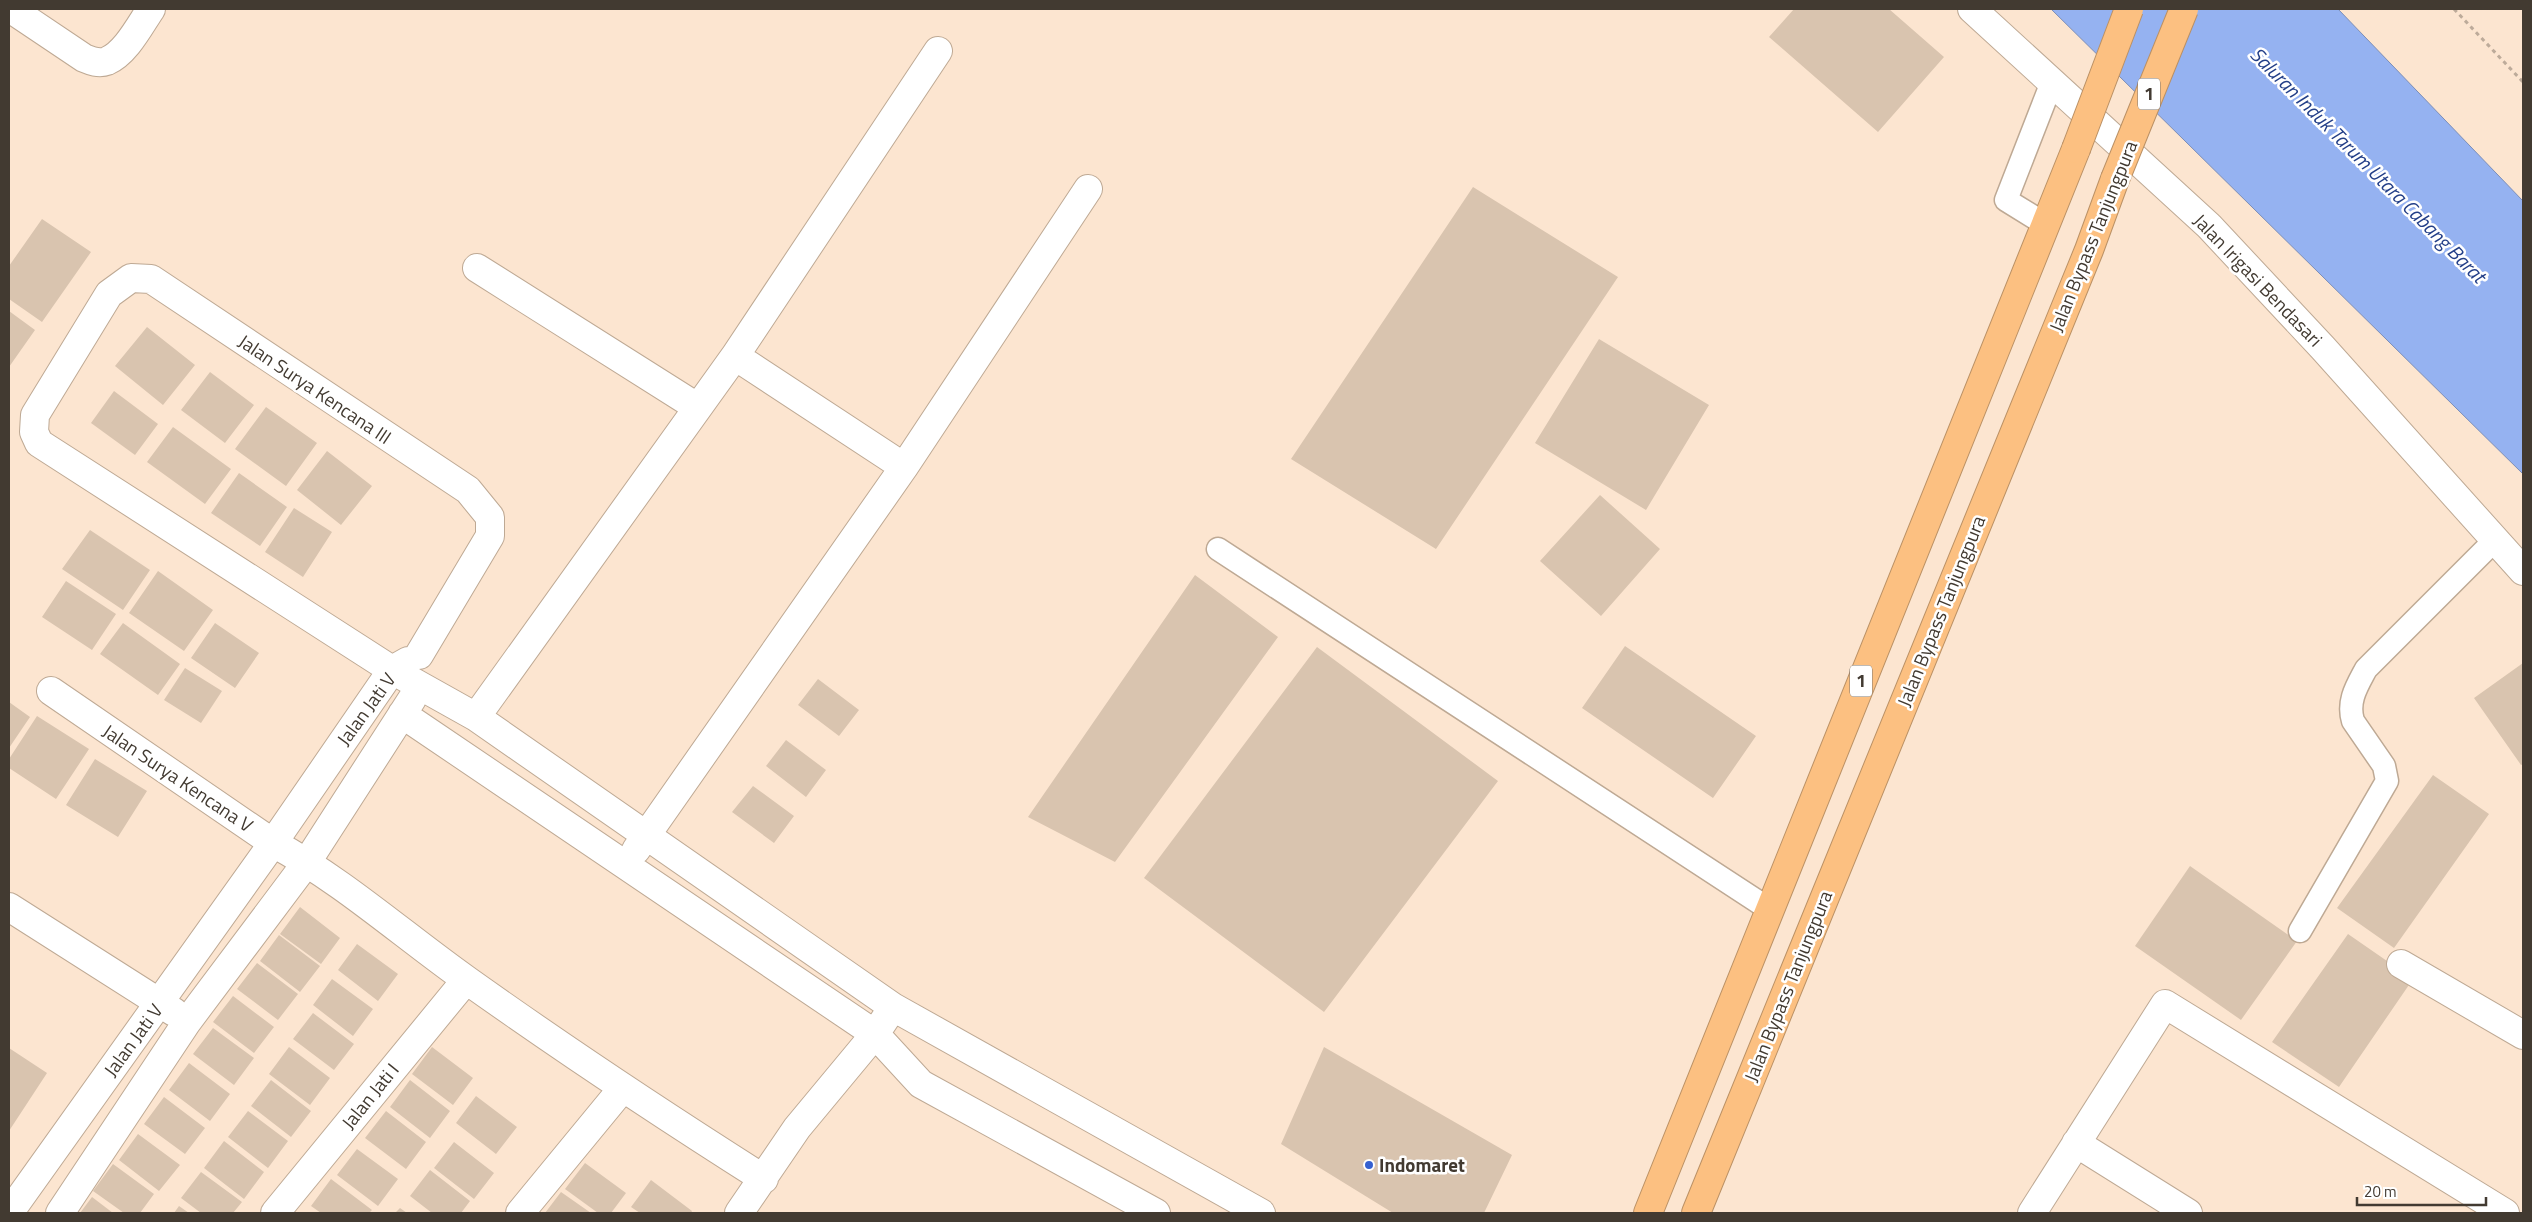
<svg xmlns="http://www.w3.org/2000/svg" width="2532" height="1222" viewBox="0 0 2532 1222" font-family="'Titillium Web',sans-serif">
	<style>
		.water { fill: #95b2f1; stroke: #7c8eb7 }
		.building { fill: #d9c4af }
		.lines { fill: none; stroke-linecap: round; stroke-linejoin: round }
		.lane-casing { stroke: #bea994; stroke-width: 25 }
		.street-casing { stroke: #bea994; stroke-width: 30 }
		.secondary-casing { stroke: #bea994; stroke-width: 30 }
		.highway-casing { stroke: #bb9165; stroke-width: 30 }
		.path { stroke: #bdab9a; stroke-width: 3; stroke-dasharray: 4 4; stroke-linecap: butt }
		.lane { stroke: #fff; stroke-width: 22 }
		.street { stroke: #fff; stroke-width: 28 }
		.secondary { stroke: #fff; stroke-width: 28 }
		.highway { stroke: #fcc081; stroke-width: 28 }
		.highway-bridge-casing { stroke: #bb9165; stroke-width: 30; stroke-linecap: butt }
		.highway-bridge { stroke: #fcc081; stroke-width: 28 }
		.poi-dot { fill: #3560d0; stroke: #fff; stroke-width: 2 }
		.labels { text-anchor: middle; stroke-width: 5; stroke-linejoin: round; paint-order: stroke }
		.shield { fill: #fff; stroke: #7b756f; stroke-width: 1 }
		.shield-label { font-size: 18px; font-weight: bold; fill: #423a31 }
		.street-label { font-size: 19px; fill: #423a31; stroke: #fff }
		.poi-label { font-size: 19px; font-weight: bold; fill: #423a31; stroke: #fff; text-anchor: start }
		.water-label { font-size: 20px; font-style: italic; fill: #233f88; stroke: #fff }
	</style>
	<rect width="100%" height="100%" fill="#fce5d0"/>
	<!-- water -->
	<path class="water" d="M2051 9H2338L2523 201V474Z"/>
	<!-- building -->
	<path class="building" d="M1794 9H1889L1944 57 1878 132 1769 37Z
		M1473 187 1618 277 1436 549 1291 459Z
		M42 219 91 252 42 322 9 299V266Z
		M9 311 35 330 9 367Z
		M147 327 195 365 163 405 115 366Z
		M1599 339 1709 405 1646 510 1535 443Z
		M210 372 254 405 225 443 181 410Z
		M114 391 158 424 135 455 91 423Z
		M266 407 317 443 286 486 235 449Z
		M173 427 231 469 205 504 147 462Z
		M327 451 372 486 341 525 297 490Z
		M239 473 287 507 260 546 211 513Z
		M1600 495 1660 549 1601 616 1540 561Z
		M294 508 332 532 303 577 265 552Z
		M90 530 150 570 123 610 62 569Z
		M158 571 213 610 184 651 129 613Z
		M1195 575 1278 637 1115 862 1028 817Z
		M66 581 116 614 92 650 42 617Z
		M123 623 180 664 158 695 100 654Z
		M215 623 259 653 235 688 191 658Z
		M1625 646 1756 736 1713 798 1582 708Z
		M1317 647 1498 781 1324 1012 1144 878Z
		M2523 663V764L2521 765 2474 698Z
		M185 668 222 691 201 723 164 700Z
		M818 679 859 710 839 736 798 705Z
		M9 702 30 717 9 748Z
		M37 716 89 749 56 799 9 768V759Z
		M786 740 826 770 806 797 766 766Z
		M95 759 147 791 118 837 66 805Z
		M2433 775 2489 814 2394 948 2337 908Z
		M753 786 794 816 774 843 732 812Z
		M2190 866 2297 941 2241 1020 2135 946Z
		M300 907 340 938 321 964 280 934Z
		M2348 934 2413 979 2339 1087 2272 1042Z
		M279 935 320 966 300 992 260 961Z
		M357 944 398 974 378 1001 338 970Z
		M257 963 298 994 278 1020 237 989Z
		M332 979 373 1009 353 1036 313 1005Z
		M233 996 274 1027 254 1053 213 1022Z
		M313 1013 354 1044 334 1070 293 1039Z
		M213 1028 254 1058 234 1085 193 1054Z
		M289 1047 330 1078 310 1105 269 1074Z
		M432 1047 473 1078 453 1105 412 1074Z
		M1324 1047 1512 1155 1484 1213H1393L1281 1144Z
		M9 1048 47 1073 9 1131Z
		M189 1063 230 1094 210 1121 169 1090Z
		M271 1080 311 1111 291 1137 251 1106Z
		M410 1080 450 1111 430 1138 390 1107Z
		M476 1096 517 1127 496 1154 456 1123Z
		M164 1097 205 1128 185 1154 144 1124Z
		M248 1111 288 1141 268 1168 228 1137Z
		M386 1111 426 1142 406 1169 365 1138Z
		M138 1134 180 1165 159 1191 119 1160Z
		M224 1141 264 1172 244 1199 204 1168Z
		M454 1142 494 1173 474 1199 434 1168Z
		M357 1149 398 1179 378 1206 337 1175Z
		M585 1163 626 1193 611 1213H598L565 1189Z
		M113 1164 154 1194 140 1213H124L93 1191Z
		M430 1170 470 1201 461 1213H432L410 1196Z
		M201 1172 242 1202 233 1213H201L181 1198Z
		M331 1179 372 1210 369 1213H321L311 1206Z
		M651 1180 692 1211 691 1213H640L631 1207Z
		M561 1192 591 1213H545Z
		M92 1197 113 1213H80Z
		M179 1206 189 1213H174Z
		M400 1208 407 1213H395Z"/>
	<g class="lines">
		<!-- lane casing -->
		<g class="lane-casing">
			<path id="lane" d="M2045 224 2006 200 2052 82
				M1218 549 1769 909
				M2300 931 2387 781 2384 766 2353 721C2347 701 2357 686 2366 669L2496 539"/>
		</g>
		<!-- street casing -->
		<g class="street-casing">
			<path id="street" d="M11 9 84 58C91 61 99 64 107 61 126 53 140 25 151 9
				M477 268 697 407
				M735 356 938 51
				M419 655 490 536V517L468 490 151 279 131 278 109 294 35 415 34 432 39 443 392 670 476 717 893 1007 875 1034 797 1128 739 1213
				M51 691 273 843C343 881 403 935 468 981 565 1050 663 1115 764 1179
				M402 714 875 1034 921 1084 1156 1213
				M476 717 735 356 904 467
				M636 850 904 467 1088 189
				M9 907 174 1012
				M2401 964 2523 1035
				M893 1007 1261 1213
				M2076 1143 2188 1213
				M9 1213 273 843 392 670 408 661
				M60 1213 187 1022 307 862 412 699
				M275 1213 466 980
				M520 1213 622 1089
				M2032 1213 2165 1004 2505 1213"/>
		</g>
		<!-- secondary casing -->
		<g class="secondary-casing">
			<path id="secondary" d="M1972 9 2209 226 2323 348 2523 571"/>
		</g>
		<!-- highway casing -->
		<g class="highway-casing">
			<path id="highway" d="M1648 1213 2076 149
				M1696 1213 2089 250 2115 179"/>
		</g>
		<!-- path -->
		<path class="path" d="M2454 9 2523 82"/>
		<!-- lane -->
		<use href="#lane" class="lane"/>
		<!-- street -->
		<use href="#street" class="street"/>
		<!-- secondary -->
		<use href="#secondary" class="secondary"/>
		<!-- highway -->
		<use href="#highway" class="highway"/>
		<!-- highway-bridge casing -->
		<g class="highway-bridge-casing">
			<path id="highway-bridge" d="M2076 149 2129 9
				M2115 179 2184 9"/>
		</g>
		<!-- highway-bridge -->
		<use href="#highway-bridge" class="highway-bridge"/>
	</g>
	<!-- markers -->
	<circle class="poi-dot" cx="1369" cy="1165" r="5"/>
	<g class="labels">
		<!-- shield labels -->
		<g class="shield">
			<rect x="2138" y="78.5" width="22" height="31" rx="4"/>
			<rect x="1850" y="665.5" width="22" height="31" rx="4"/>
		</g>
		<g class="shield-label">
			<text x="2149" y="100">1</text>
			<text x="1861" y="687">1</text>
		</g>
		<!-- street labels -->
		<g class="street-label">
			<text transform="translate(2093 236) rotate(-68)" y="7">Jalan Bypass Tanjungpura</text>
			<text transform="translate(2258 280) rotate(46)" y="7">Jalan Irigasi Bendasari</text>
			<text transform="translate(315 389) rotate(34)" y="7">Jalan Surya Kencana III</text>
			<text transform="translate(1941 611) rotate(-68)" y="7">Jalan Bypass Tanjungpura</text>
			<text transform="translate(366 709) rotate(-54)" y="7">Jalan Jati V</text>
			<text transform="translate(178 778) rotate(34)" y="7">Jalan Surya Kencana V</text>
			<text transform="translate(1788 986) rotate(-68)" y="7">Jalan Bypass Tanjungpura</text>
			<text transform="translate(133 1040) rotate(-54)" y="7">Jalan Jati V</text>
			<text transform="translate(370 1096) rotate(-51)" y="7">Jalan Jati I</text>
		</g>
		<!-- poi labels -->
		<g class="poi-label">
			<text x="1379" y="1172">Indomaret</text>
		</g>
		<!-- water labels -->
		<g class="water-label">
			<text transform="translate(2368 165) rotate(45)" y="7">Saluran Induk Tarum Utara Cabang Barat</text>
		</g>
	</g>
	<!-- border -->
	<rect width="2532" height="1222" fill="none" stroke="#423a31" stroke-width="20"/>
	<!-- scale -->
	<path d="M2357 1197v8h129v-8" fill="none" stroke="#423a31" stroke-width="2.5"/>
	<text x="2364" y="1197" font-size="15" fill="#423a31" stroke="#ffffff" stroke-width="4" paint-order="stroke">20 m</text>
</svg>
